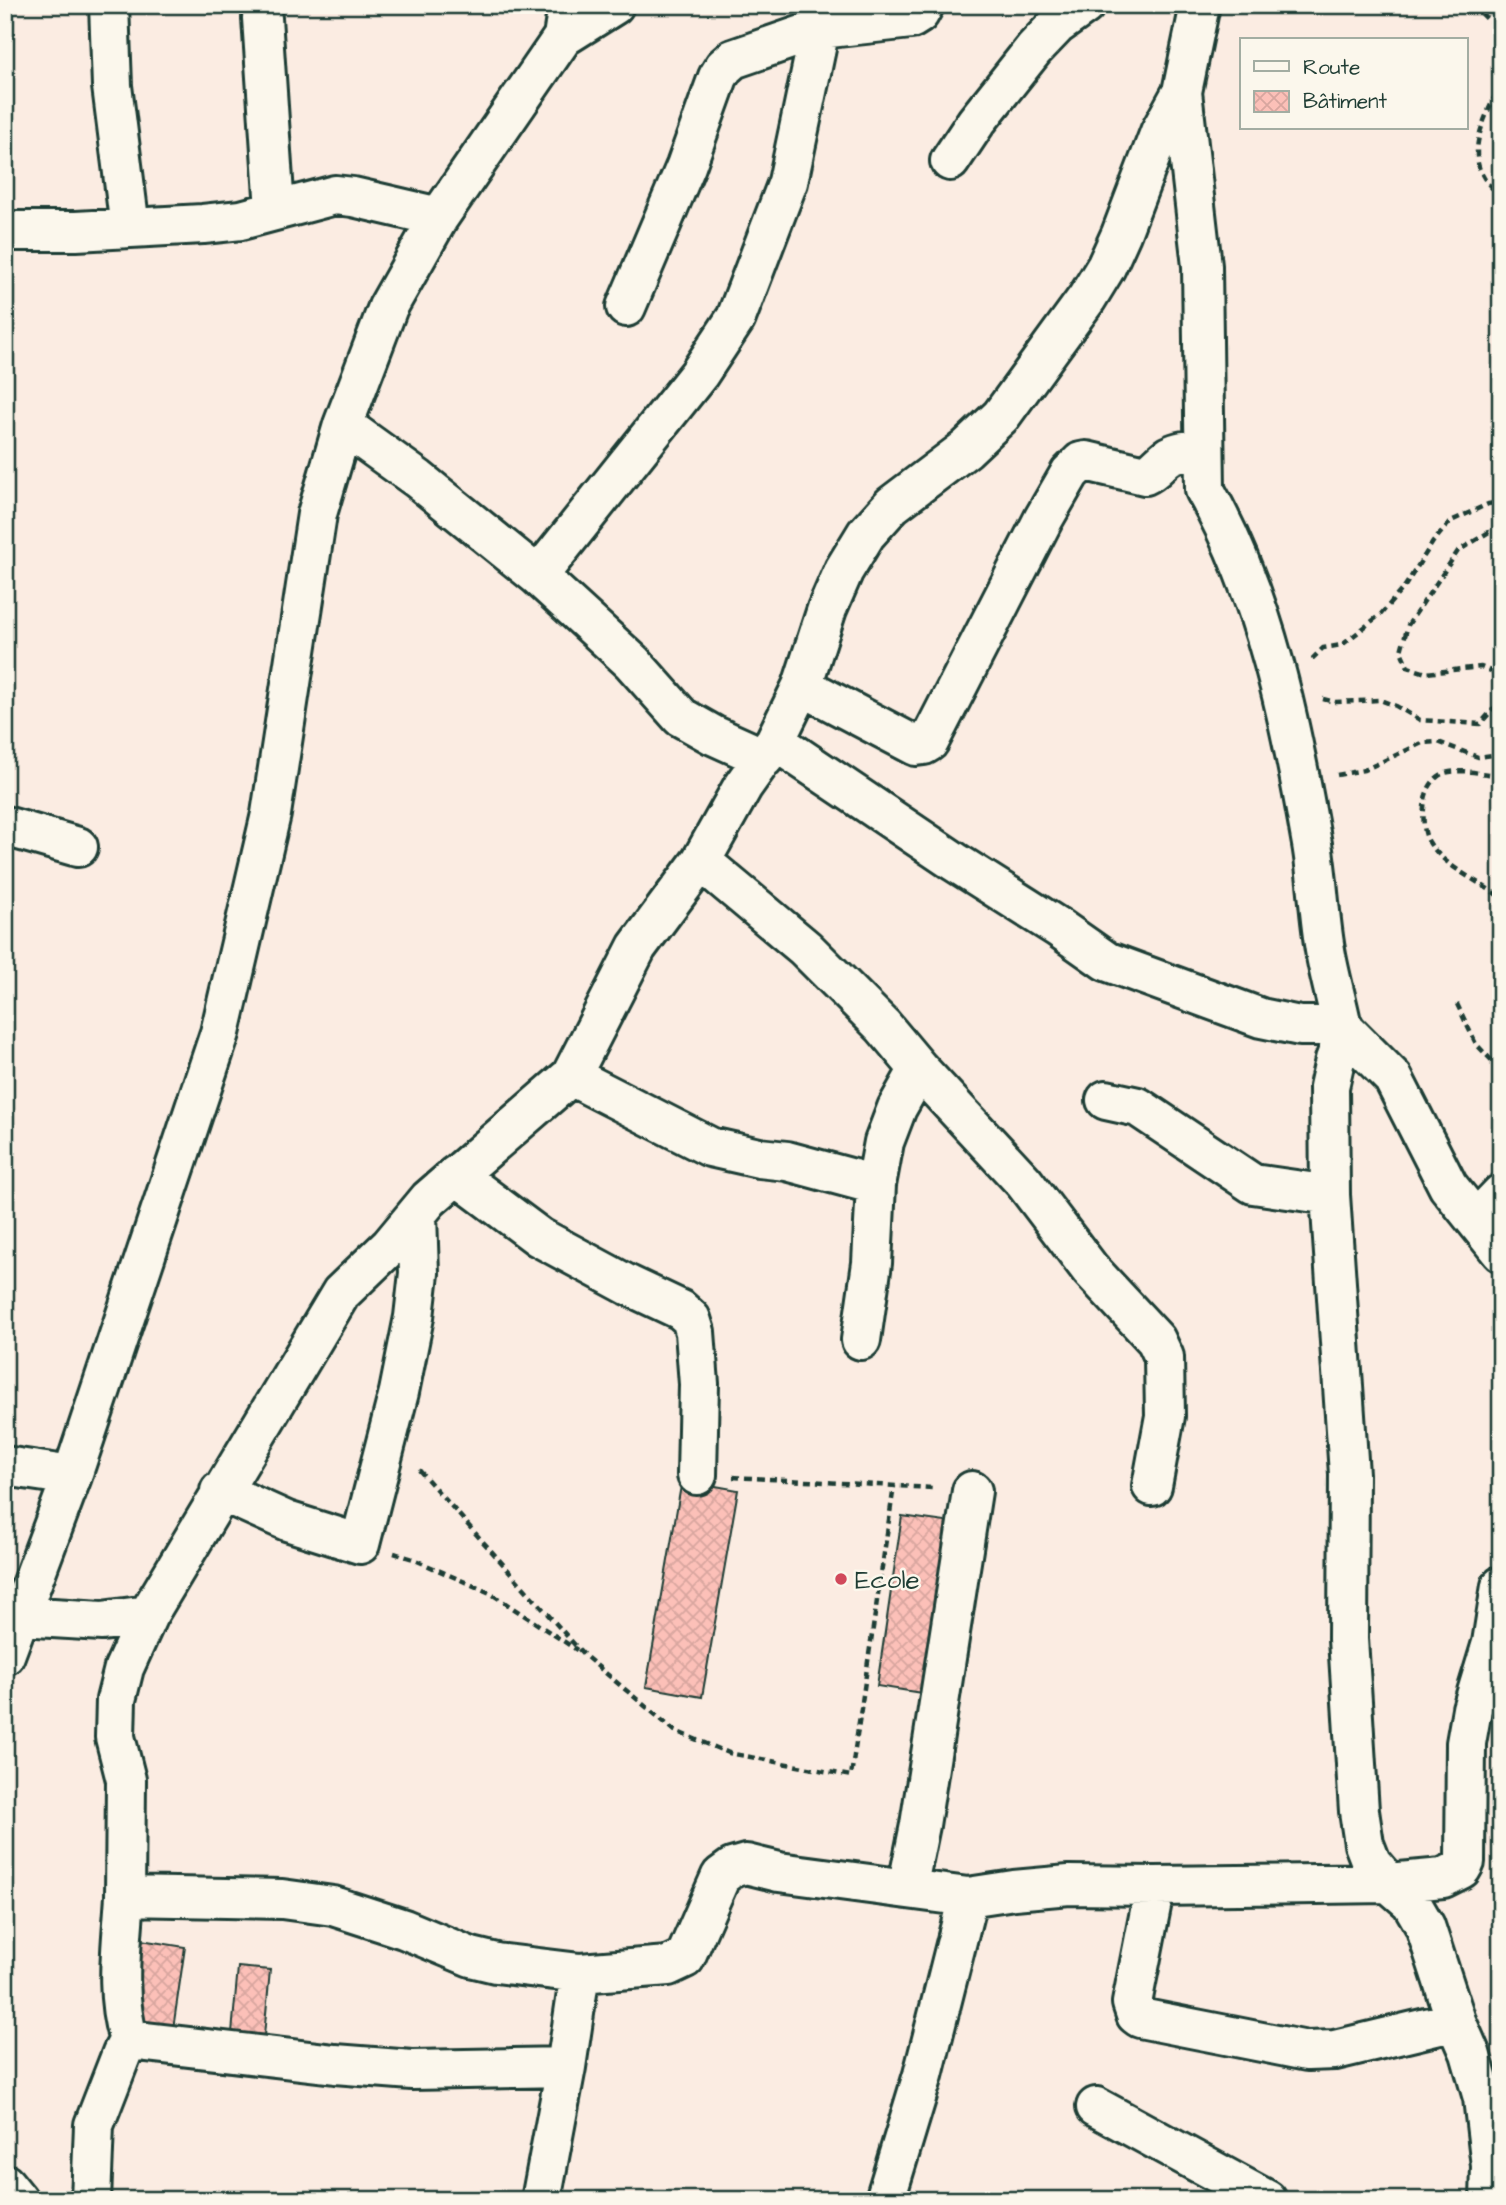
<svg xmlns="http://www.w3.org/2000/svg" width="1506" height="2205" viewBox="0 0 1506 2205" font-family="'Architects Daughter',sans-serif">
	<style>
		.building { fill: url(#building-cross-hatch); stroke: #1f3d34; stroke-width: 2 }
		.lines { fill: none; stroke-linecap: round; stroke-linejoin: round }
		.minor-casing { stroke: #1f3d34; stroke-width: 44 }
		.path { stroke: #1f3d34; stroke-width: 4.5; stroke-dasharray: 7 5; stroke-linecap: butt }
		.minor { stroke: #fbf7ec; stroke-width: 38 }
		.poi-dot { fill: #d1495b; stroke: #fbf7ec; stroke-width: 2.5 }
		.labels { text-anchor: middle; stroke-width: 5; stroke-linejoin: round; paint-order: stroke }
		.poi-label { font-size: 26px; fill: #1f3d34; stroke: #fbf7ec; text-anchor: start }
	</style>
	<defs>
		<pattern id="building-cross-hatch" width="8" height="8" patternUnits="userSpaceOnUse" patternTransform="scale(1.75)"><rect width="8" height="8" fill="#fcc0b8"/><path d="M0 0l8 8M0 8l8-8" fill="none" stroke="#d8a69f"/></pattern>
	</defs>
	<rect width="100%" height="100%" fill="#fbece2"/>
	<filter id="ink" filterUnits="userSpaceOnUse"><feTurbulence type="fractalNoise" baseFrequency=".0143" numOctaves="2"/><feDisplacementMap in="SourceGraphic" scale="14" xChannelSelector="R" yChannelSelector="G"/><feConvolveMatrix kernelMatrix="1 2 1 2 8 2 1 2 1" color-interpolation-filters="sRGB"/></filter>
	<g filter="url(#ink)">
		<!-- building -->
		<path class="building" d="M682 1480 738 1490 702 1697 646 1687Z
			M902 1516 953 1523 928 1694 877 1686Z
			M141 1940 185 1947 173 2029 129 2023Z
			M238 1967 270 1970 264 2036 232 2033Z"/>
		<g class="lines">
			<!-- minor casing -->
			<g class="minor-casing">
				<path id="minor" d="M109 5 112 86 130 228
					M1200 5 1182 92 1202 266 1205 490C1266 598 1291 724 1312 844 1318 879 1319 915 1325 950 1329 974 1336 998 1341 1022L1346 1031 1393 1078 1448 1186 1501 1252
					M262 18 275 210
					M563 37 614 5
					M950 161 976 122 1034 49 1057 25 1085 5
					M5 231H76L203 224 241 220 335 195 353 197 439 217
					M626 307 686 166 718 77 724 67 733 59 820 29 911 19 919 14 924 5
					M343 425 418 479 538 576 632 662 681 717 713 735 764 758
					M538 576 699 374 736 318 788 182 820 29
					M802 686 916 746 924 745 929 742 1044 518 1070 473 1081 462 1086 461 1145 475C1155 471 1160 462 1169 456 1180 450 1192 450 1204 449
					M775 741 955 862 1059 928 1106 961 1261 1018 1300 1026H1320L1341 1022
					M5 826 78 847
					M701 861 805 948 883 1026 919 1069 1024 1182 1090 1269 1156 1340 1164 1357 1165 1416 1152 1486
					M1346 1031 1335 1060 1329 1087 1330 1195 1349 1474 1348 1639 1359 1811 1364 1844 1371 1862 1389 1883 1411 1902 1425 1926 1456 2021 1470 2053 1483 2098 1491 2166 1490 2200
					M571 1076 710 1147 759 1158 787 1161 876 1185 884 1142 897 1108 919 1069
					M1106 1100 1138 1107 1253 1184 1330 1195
					M456 1175 539 1237 628 1285 681 1310 691 1319 695 1332 699 1384 697 1475
					M1476 1220 1501 1194
					M861 1340 872 1263 876 1185
					M5 1466 72 1476
					M220 1491 287 1521 360 1544 399 1392 414 1317 419 1273 417 1215
					M148 1615 124 1668 116 1700 115 1737 126 1780 125 1896 282 1899 333 1906 404 1929 471 1957 496 1963 580 1973 668 1966 685 1958 721 1876 732 1868 746 1864 779 1872 968 1897
					M20 1616 102 1621 148 1615 341 1293 390 1246 429 1199 571 1076 637 947 701 861 743 786 775 741 802 686 827 609 844 570 866 534 892 505 966 449 1001 416 1087 298 1106 267 1121 234 1160 132 1182 92
					M5 1655 72 1476 220 1033 271 814 317 514 343 425 388 307 439 217 563 37 568 5
					M1155 1886 1132 2003 1136 2015 1140 2018 1307 2051 1335 2050 1456 2021
					M907 1889 920 1825 972 1491
					M129 2040 335 2064 412 2070 566 2067
					M1096 2107 1267 2200
					M5 2184 18 2200
					M91 2200 94 2125 122 2053 129 2040C114 1994 122 1944 125 1896
					M541 2200 566 2067 580 1973
					M885 2200 923 2075 968 1897 1014 1890 1069 1885 1155 1886 1389 1883 1443 1878 1461 1869 1465 1862 1466 1743 1472 1709 1492 1643 1501 1586"/>
			</g>
			<!-- path -->
			<path class="path" d="M1473 5 1487 19 1501 26
				M1501 83C1489 110 1466 148 1483 176 1487 184 1495 191 1501 197
				M1501 535 1489 532 1458 551 1408 625 1401 651 1408 667 1426 673 1481 667 1498 674 1501 684
				M1312 659 1323 648 1342 645 1381 614 1405 586 1433 542 1451 521 1488 504 1501 502
				M1323 699 1335 702 1380 700 1396 706 1420 720 1480 724 1496 706 1501 691
				M1337 775 1364 770 1422 743 1438 742 1478 757 1501 754
				M1501 775C1483 775 1459 767 1442 774 1433 778 1426 791 1425 800 1423 812 1422 831 1429 842 1445 868 1478 880 1501 898
				M1457 1004 1476 1044 1501 1070
				M419 1470 584 1655 675 1731 729 1753 851 1776 894 1486
				M733 1477 933 1488
				M394 1553 413 1559 490 1593 577 1650"/>
			<!-- minor -->
			<use href="#minor" class="minor"/>
		</g>
	</g>
	<!-- markers -->
	<circle class="poi-dot" cx="841" cy="1579" r="7"/>
	<g class="labels">
		<!-- poi labels -->
		<g class="poi-label">
			<text x="855" y="1588">Ecole</text>
		</g>
	</g>
	<!-- margin -->
	<rect width="1506" height="2205" fill="none" stroke="#fbf7ec" stroke-width="28"/>
	<rect x="14" y="14" width="1478" height="2177" fill="none" stroke="#1f3d34" stroke-width="2.5" filter="url(#ink)"/>
	<!-- legend -->
	<rect x="1240" y="38" width="228" height="91" fill="#fbf7ec" stroke="#a3ada2" stroke-width="2"/>
	<rect x="1254" y="61" width="35" height="10" fill="#fbf7ec" stroke="#a3ada2" stroke-width="2"/>
	<text x="1303" y="74" font-size="21" fill="#1f3d34">Route</text>
	<rect x="1254" y="91" width="35" height="21" fill="url(#building-cross-hatch)" stroke="#a3ada2" stroke-width="2"/>
	<text x="1303" y="108" font-size="21" fill="#1f3d34">Bâtiment</text>
</svg>
